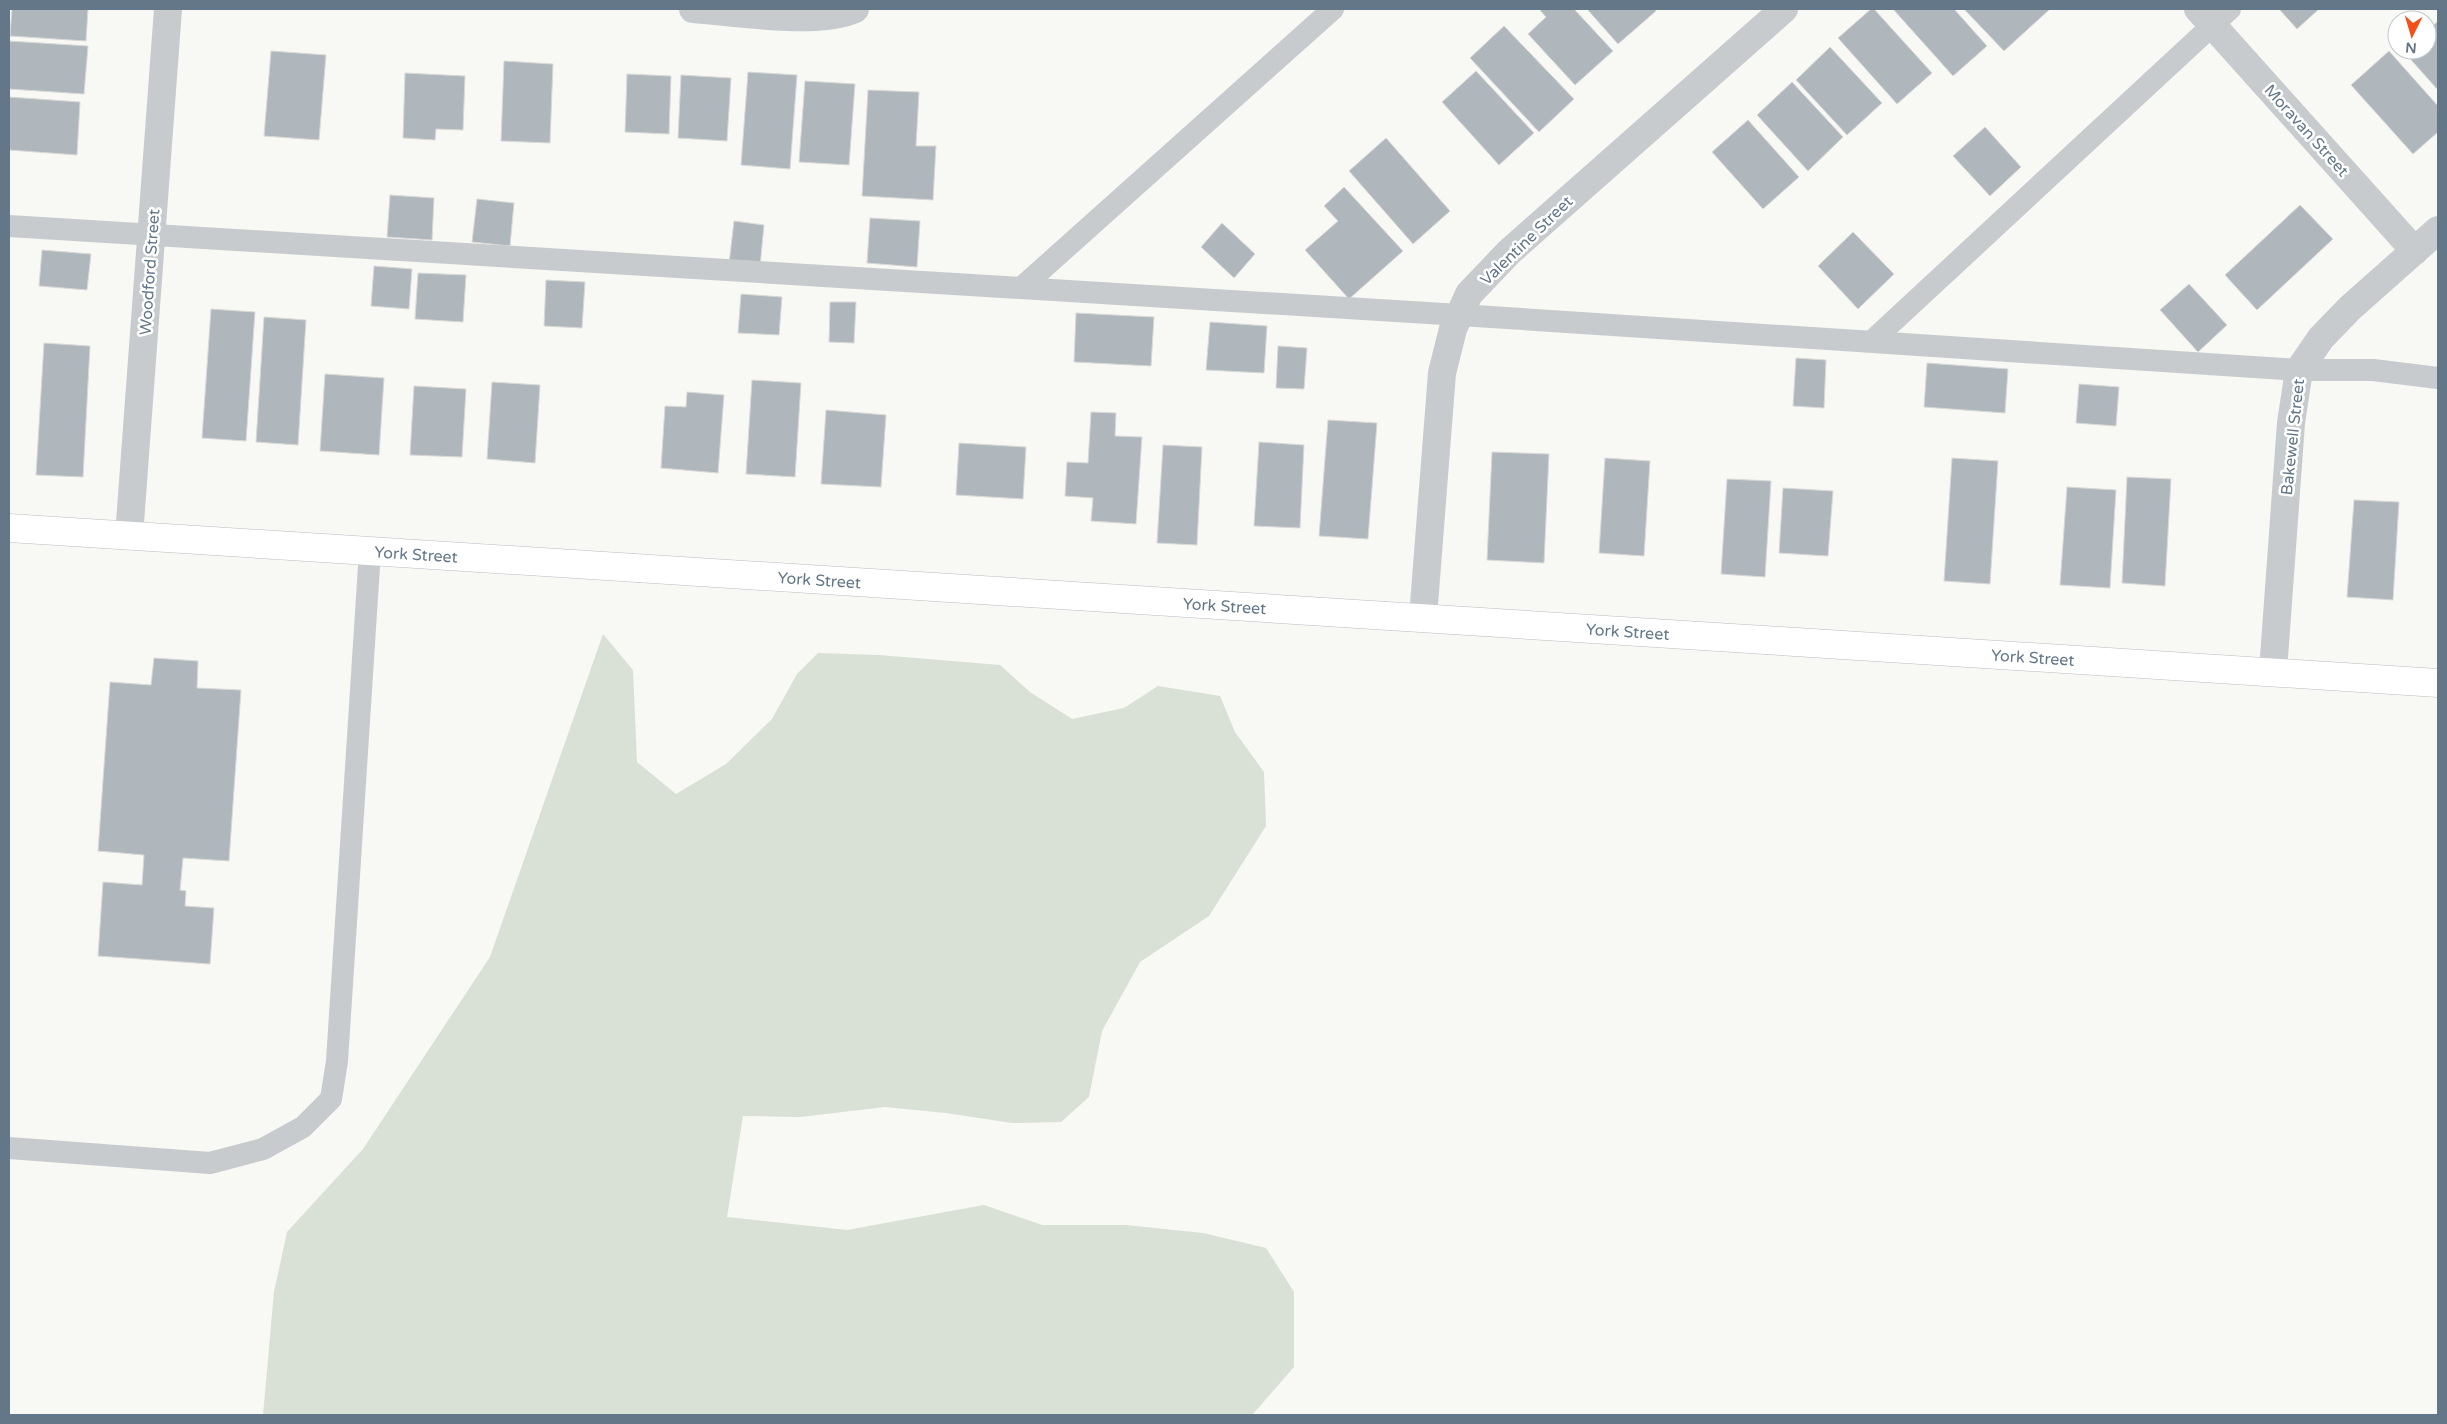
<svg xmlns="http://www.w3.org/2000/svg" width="2447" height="1424" viewBox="0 0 2447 1424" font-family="'Varela Round',sans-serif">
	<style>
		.green { fill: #d9e0d5 }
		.building { fill: #afb7bd; stroke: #d9d9d7 }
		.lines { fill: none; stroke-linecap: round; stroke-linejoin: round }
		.secondary-casing { stroke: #b9bec3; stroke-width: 29 }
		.lane { stroke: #c7cbce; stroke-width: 22 }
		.street { stroke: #c7cbce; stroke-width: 28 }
		.secondary { stroke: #fff; stroke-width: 28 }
		.labels { text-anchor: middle; stroke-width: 5; stroke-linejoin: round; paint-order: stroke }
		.street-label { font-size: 16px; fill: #647788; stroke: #fff }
	</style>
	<rect width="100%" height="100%" fill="#f8f8f4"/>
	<!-- green -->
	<path class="green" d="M603 634 633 670 637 762 676 794 726 764 772 719 797 674 818 653 879 655 1000 665 1030 692 1072 719 1124 708 1158 686 1220 696 1235 732 1264 772 1266 826 1209 916 1140 962 1102 1031 1089 1097 1061 1122 1012 1123 946 1113 885 1107 800 1117 743 1116 727 1217 847 1230 984 1205 1042 1225H1126L1203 1233 1266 1248 1294 1292V1367L1252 1415H263L274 1292 287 1232 363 1149 490 957Z"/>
	<!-- building -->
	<path class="building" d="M12 9H88L86 41 10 36Z
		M1539 9H1574L1613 51 1575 85 1528 34 1546 17Z
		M1587 9H1654L1656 11 1618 44Z
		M1871 9H1874L1932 73 1897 104 1838 38Z
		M1893 9H1954L1987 46 1953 76Z
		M1964 9H2050L2004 51Z
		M2279 9H2319L2297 29Z
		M2438 21V90L2404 52 2427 50V31Z
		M1504 26 1574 99 1539 132 1470 58Z
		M9 41 88 46 84 94 9 89Z
		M1830 47 1882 103 1847 135 1796 80Z
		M271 51 326 55 319 140 264 136Z
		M2389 51 2438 106V132L2413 154 2351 85Z
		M504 61 553 64 550 143 501 141Z
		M1476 71 1534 133 1499 165 1442 102Z
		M748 72 797 75 790 169 741 165Z
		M405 73 465 76 463 130 436 129 435 140 403 138Z
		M627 74 671 76 669 134 625 132Z
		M681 75 731 78 727 141 678 138Z
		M805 81 855 84 849 165 799 162Z
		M1792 82 1843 137 1808 171 1757 115Z
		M868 90 919 92 916 146H936L933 200 862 196Z
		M9 97 80 102 77 155 9 150Z
		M1748 120 1799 177 1763 209 1712 152Z
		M1985 127 2021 167 1990 196 1953 156Z
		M1386 138 1450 211 1413 244 1349 171Z
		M1344 187 1403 251 1349 299 1305 250 1338 221 1324 206Z
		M390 195 434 198 432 240 387 237Z
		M477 199 514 203 510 246 472 242Z
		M2300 205 2333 239 2257 310 2225 275Z
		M870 218 920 221 917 267 867 263Z
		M734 221 764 225 760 267 729 264Z
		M1222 223 1255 254 1234 278 1201 247Z
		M1853 232 1894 274 1858 309 1818 266Z
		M42 250 91 254 87 290 39 286Z
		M374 266 412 269 409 309 371 306Z
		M418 273 466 275 463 322 415 319Z
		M546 280 585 282 582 328 544 326Z
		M2189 284 2227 325 2198 352 2160 310Z
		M741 294 782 297 779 335 738 333Z
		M830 302H856L854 343 829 342Z
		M211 309 255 312 246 441 202 438Z
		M1076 313 1154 317 1151 366 1074 362Z
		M264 317 306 320 298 445 256 442Z
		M1210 322 1267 326 1264 373 1206 370Z
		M44 343 90 346 83 477 36 475Z
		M1278 346 1307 348 1304 389 1276 388Z
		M1796 358 1826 360 1824 408 1793 406Z
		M1927 363 2008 369 2005 413 1924 407Z
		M325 374 384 378 379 455 320 451Z
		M752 380 801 383 795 477 746 474Z
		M492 382 540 385 535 463 487 459Z
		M2079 384 2119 387 2116 426 2076 423Z
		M414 386 466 389 462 457 410 455Z
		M687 392 724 395 718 473 661 468 665 406 686 407Z
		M826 410 886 415 881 487 821 484Z
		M1091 412 1116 413 1115 436 1142 437 1136 524 1091 521 1093 498 1065 496 1067 462 1088 463Z
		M1328 420 1377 423 1368 539 1319 536Z
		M1259 442 1304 445 1300 528 1254 526Z
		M959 443 1026 447 1023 499 956 495Z
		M1163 445 1202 447 1197 545 1157 543Z
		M1492 452 1549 454 1544 563 1487 560Z
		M1605 458 1650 461 1644 556 1599 553Z
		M1952 458 1998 461 1990 584 1944 581Z
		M2127 477 2171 479 2165 586 2122 583Z
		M1727 479 1771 481 1765 577 1721 574Z
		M2067 487 2116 490 2110 588 2060 585Z
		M1783 488 1833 491 1828 556 1779 553Z
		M2354 500 2399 502 2393 600 2347 597Z
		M154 658 198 661 197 688 241 690 229 861 183 858 180 890 186 891 185 906 214 908 210 964 98 956 103 882 142 885 144 855 98 851 110 682 151 685Z"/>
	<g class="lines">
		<!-- secondary casing -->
		<g class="secondary-casing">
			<g id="secondary">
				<path id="s1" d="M9 528 2438 683"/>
			</g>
		</g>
		<!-- lane -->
		<path class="lane" d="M9 226 1460 315 2299 370H2373L2438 378
			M1021 288 1333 9
			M1872 341 2230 9
			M9 1148 210 1163 263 1149 303 1127 331 1099 337 1061 370 551"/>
		<!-- street -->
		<path class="street" d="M693 9C735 12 818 26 855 9
			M2198 9 2415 251
			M129 536 168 9
			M1423 617 1442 373 1453 329 1469 294 1509 252 1784 9
			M2273 671 2291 423 2299 370 2321 338 2350 308 2438 230"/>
		<!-- secondary -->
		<use href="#secondary" class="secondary"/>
	</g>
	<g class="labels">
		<!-- street labels -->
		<g class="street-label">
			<text transform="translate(2307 130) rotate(48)" y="6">Moravan Street</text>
			<text transform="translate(1526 240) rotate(-44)" y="6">Valentine Street</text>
			<text transform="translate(149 272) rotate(-86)" y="6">Woodford Street</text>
			<text transform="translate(2292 437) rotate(-84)" y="6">Bakewell Street</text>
			<text dy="6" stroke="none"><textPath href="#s1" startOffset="408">York Street</textPath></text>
			<text dy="6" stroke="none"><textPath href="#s1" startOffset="812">York Street</textPath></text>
			<text dy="6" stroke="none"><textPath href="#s1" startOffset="1218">York Street</textPath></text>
			<text dy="6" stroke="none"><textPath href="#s1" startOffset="1622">York Street</textPath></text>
			<text dy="6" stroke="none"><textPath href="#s1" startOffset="2028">York Street</textPath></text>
		</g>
	</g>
	<!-- border -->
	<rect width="2447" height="1424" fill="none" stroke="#647788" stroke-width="20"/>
	<!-- north arrow -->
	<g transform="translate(2412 35) rotate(185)"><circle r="24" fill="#ffffff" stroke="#c1c9cf"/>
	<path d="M0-4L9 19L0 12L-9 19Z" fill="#f44f18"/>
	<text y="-8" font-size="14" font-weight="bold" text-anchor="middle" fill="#647788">N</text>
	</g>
</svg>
